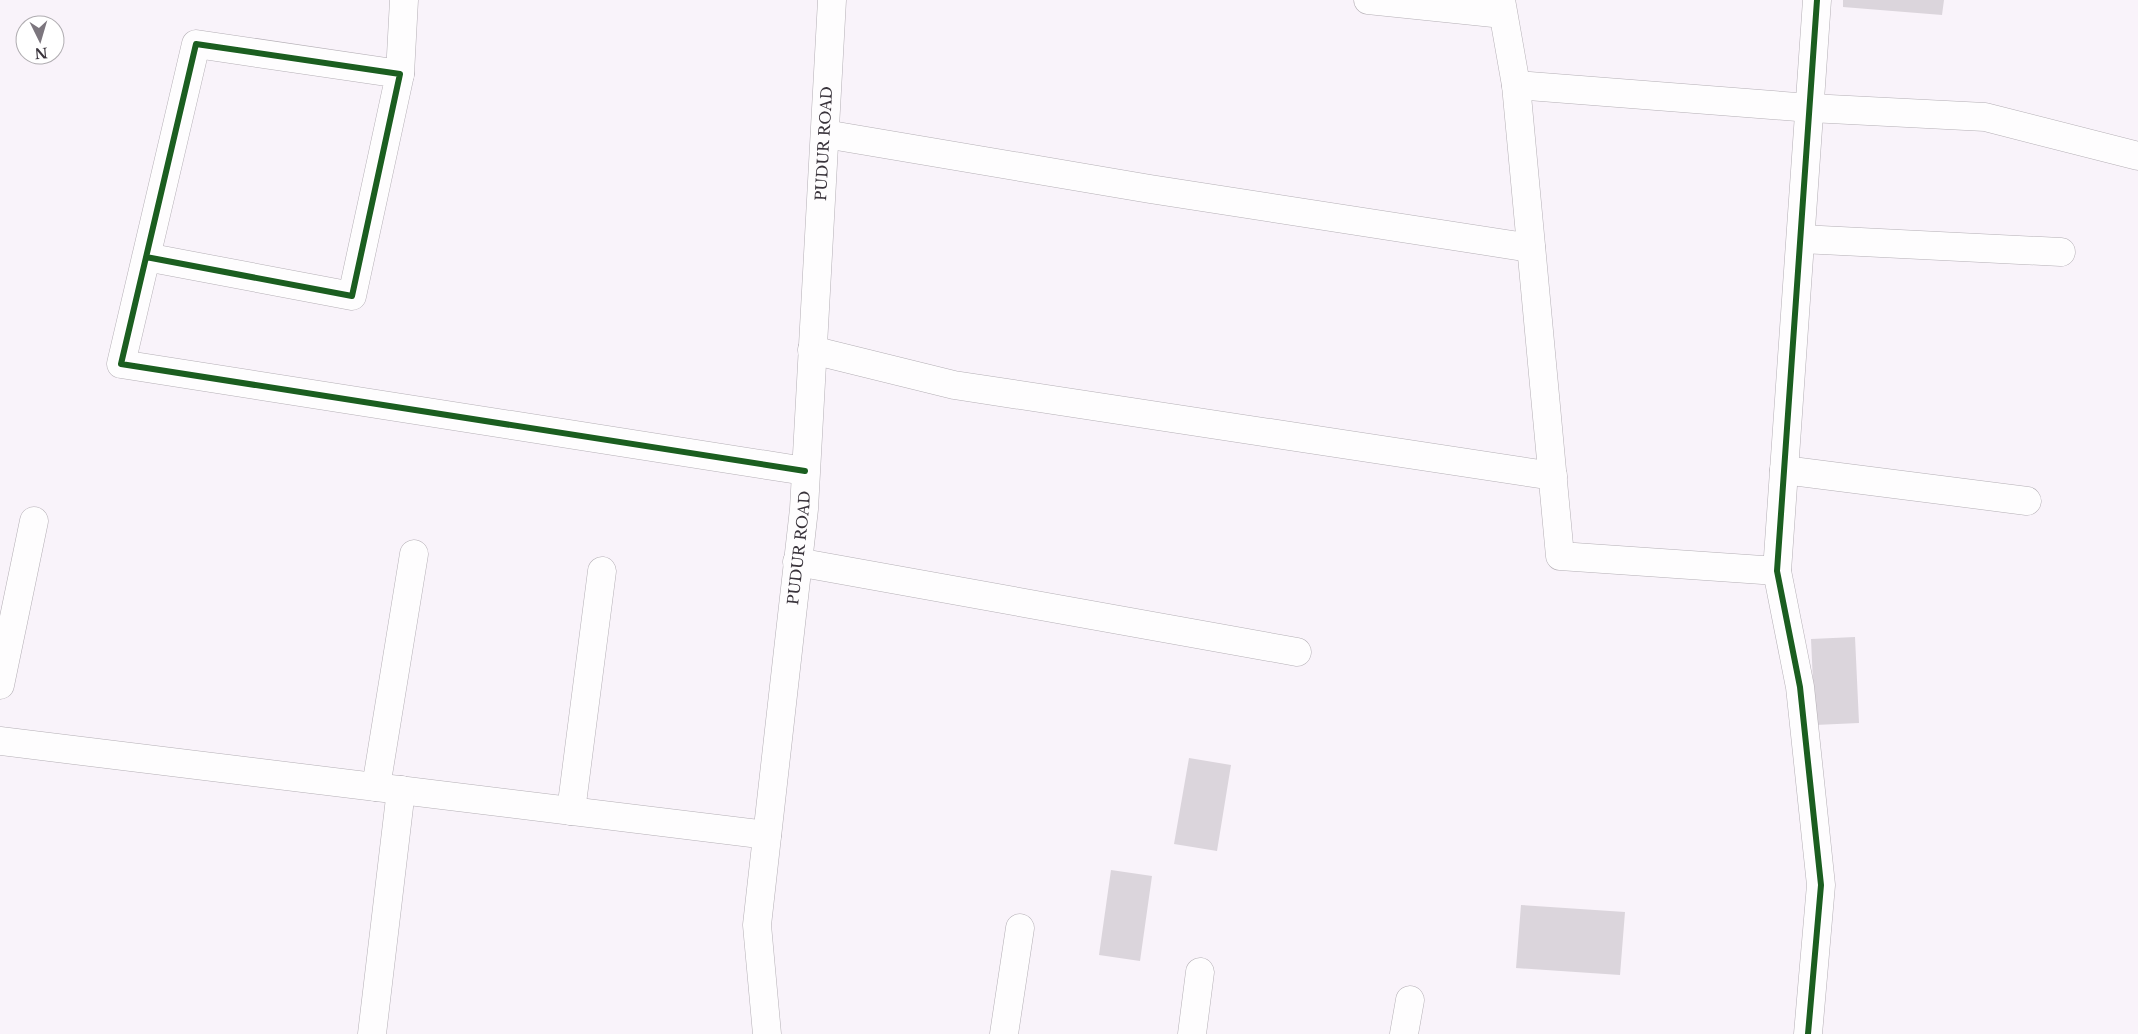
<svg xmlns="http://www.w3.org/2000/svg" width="2138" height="1034" viewBox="0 0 2138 1034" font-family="'Libre Baskerville',serif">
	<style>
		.building { fill: #dbd5dc }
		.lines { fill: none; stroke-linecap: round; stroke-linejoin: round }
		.minor-casing { stroke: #b4afb5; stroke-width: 29 }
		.minor { stroke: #fefdfe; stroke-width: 28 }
		.cycleway-casing { stroke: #fff; stroke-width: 9 }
		.cycleway { stroke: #1b5e20; stroke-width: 6 }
		.labels { text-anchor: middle; stroke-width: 4; stroke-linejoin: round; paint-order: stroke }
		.street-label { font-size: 15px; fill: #39333b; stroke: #fff }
	</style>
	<rect width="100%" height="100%" fill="#f9f3fa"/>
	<!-- building -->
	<path class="building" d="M1843 0H1944L1942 15 1843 7Z
		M1855 637 1859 723 1815 725 1811 639Z
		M1189 758 1231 765 1217 851 1174 844Z
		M1111 870 1152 876 1140 961 1099 955Z
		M1521 905 1625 912 1620 975 1516 968Z"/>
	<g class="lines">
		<!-- minor casing -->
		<g class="minor-casing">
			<g id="minor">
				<path d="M1368 0 1503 14"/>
				<path d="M1501 0 1516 85 1560 556 1777 571"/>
				<path d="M400 74 404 0"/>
				<path d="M1516 85 1810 108 1985 117 2138 156"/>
				<path d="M825 134 1150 189 1531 248"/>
				<path d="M1801 239 2061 252"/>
				<path d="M146 257 352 296 400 74 196 44 121 364 805 471"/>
				<path d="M812 350 954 385 1553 476"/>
				<path d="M1784 470 2027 501"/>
				<path d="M797 562 1297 652"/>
				<path d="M0 685 34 521"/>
				<path d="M0 741 767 835"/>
				<path d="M376 787 414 554"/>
				<path d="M571 811 602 571"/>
				<path d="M372 1034 401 790"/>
				<path id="s1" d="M767 1034 757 925 804 509 832 0"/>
				<path d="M1004 1034 1020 928"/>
				<path d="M1192 1034 1200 972"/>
				<path d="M1404 1034 1410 1000"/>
				<path d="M1808 1034 1821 885 1800 687 1777 571 1817 0"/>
			</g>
		</g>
		<!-- minor -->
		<use href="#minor" class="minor"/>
		<!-- cycleway casing -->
		<g class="cycleway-casing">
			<path id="cycleway" d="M146 257 352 296 400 74 196 44 121 364 805 471
				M1808 1034 1821 885 1800 687 1777 571 1817 0"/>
		</g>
		<!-- cycleway -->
		<use href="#cycleway" class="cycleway"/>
	</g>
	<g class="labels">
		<!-- street labels -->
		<g class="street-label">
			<text dy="5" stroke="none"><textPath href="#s1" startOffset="894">PUDUR ROAD</textPath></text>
			<text dy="5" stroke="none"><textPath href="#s1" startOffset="489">PUDUR ROAD</textPath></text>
		</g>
	</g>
	<!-- north arrow -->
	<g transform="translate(40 40) rotate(175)"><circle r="24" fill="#ffffff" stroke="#b0adb1"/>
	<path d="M0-4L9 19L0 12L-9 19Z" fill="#7c767e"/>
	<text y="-8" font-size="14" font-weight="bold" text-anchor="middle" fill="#39333b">N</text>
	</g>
</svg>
